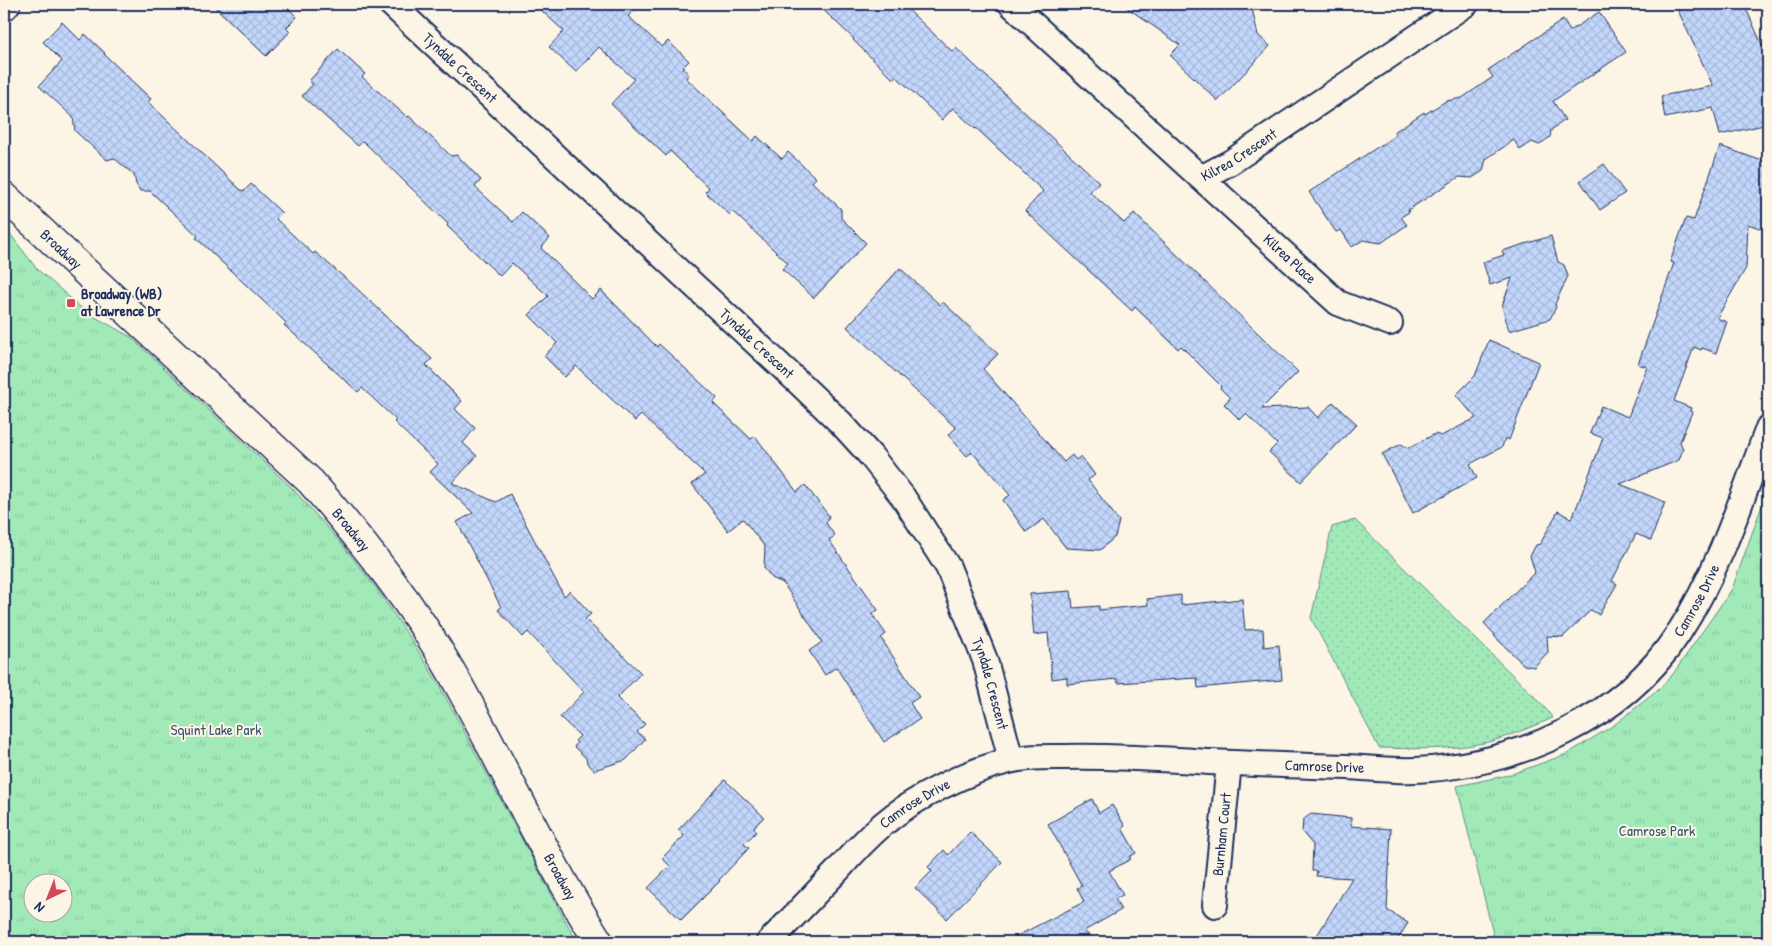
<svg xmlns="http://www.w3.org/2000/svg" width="1772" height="946" viewBox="0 0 1772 946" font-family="'Patrick Hand',sans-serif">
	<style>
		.grass { fill: url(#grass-dots); stroke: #5e8c8b }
		.park { fill: url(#park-tufts); stroke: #5e8c8b; fill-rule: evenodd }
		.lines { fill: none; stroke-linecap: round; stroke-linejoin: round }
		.stream { stroke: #658bb7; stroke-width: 9 }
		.building { fill: url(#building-cross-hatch); stroke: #1b2f5e }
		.street-casing { stroke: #1b2f5e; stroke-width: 28 }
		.secondary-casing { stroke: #1b2f5e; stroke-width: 31 }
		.street { stroke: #fcf5e5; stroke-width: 24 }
		.secondary { stroke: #fcf5e5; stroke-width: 28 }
		.poi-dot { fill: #d1495b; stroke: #fcf5e5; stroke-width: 2 }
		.labels { text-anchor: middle; stroke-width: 4; stroke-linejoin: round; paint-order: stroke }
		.street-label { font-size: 15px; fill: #1b2f5e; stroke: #fcf5e5 }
		.poi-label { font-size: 15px; font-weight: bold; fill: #1b2f5e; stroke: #fcf5e5; text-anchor: start }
		.park-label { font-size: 15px; fill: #365470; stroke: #fcf5e5 }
	</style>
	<defs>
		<pattern id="grass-dots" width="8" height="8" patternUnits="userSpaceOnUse" patternTransform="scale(1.25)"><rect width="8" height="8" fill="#a1eab8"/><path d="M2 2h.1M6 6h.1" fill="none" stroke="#8ac9a1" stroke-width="1.8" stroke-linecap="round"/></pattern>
		<pattern id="park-tufts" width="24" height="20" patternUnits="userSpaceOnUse" patternTransform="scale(1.25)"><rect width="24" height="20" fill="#a1eab8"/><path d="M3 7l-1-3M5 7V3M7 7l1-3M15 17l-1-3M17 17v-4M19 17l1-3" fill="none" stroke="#8ac9a1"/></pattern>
		<pattern id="building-cross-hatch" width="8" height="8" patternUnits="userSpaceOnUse" patternTransform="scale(1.25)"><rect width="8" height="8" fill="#c3d7fc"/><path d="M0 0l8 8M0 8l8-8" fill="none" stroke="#a7b9da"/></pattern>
	</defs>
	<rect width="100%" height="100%" fill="#fcf5e5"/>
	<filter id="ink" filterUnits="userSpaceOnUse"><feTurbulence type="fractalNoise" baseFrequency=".02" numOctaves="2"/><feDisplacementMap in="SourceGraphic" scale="10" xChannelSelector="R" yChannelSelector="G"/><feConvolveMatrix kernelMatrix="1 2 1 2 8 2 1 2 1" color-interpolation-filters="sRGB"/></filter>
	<g filter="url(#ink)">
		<!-- grass -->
		<path class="grass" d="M1355 520 1540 702 1553 718C1536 725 1519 732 1502 738 1462 751 1420 749 1379 748L1311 618 1332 527Z"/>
		<!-- park -->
		<path class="park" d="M4 226 37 269 86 312 131 337 293 489 341 543 377 589 412 641 437 681 577 942H4ZM32 884H62V914H32Z
			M1768 489V942H1495L1457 786 1509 775 1567 754 1614 725 1657 691 1673 674 1732 589Z"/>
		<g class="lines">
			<!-- stream -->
			<path class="stream" d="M1759 942 1768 934"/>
		</g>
		<!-- building -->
		<path class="building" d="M212 4H284L297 17 286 28 290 32 266 56Z
			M534 4H640L628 16 662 47 668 41 689 61 682 68 689 74 686 78 753 141 757 136 782 159 788 152 816 178 812 182 841 209V218L866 243 814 298 782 269 788 263 733 212 730 215 705 192 709 188 670 151 666 156 611 104 634 79 599 47 576 72 549 47 564 31Z
			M817 4H902L953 52 956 48 1099 182 1090 192 1124 223 1134 213 1298 372 1261 409 1308 407 1318 418 1333 402 1357 424 1301 482 1269 452 1277 444 1246 414 1240 420 1224 404 1230 398 1220 388 1221 386 1181 346 1178 349 1135 307 1132 311 1025 211 1043 191 976 128 975 129 953 108 942 120 896 76 893 79 853 40 854 39Z
			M1122 4H1251L1258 35 1270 46 1218 101 1170 55 1180 45Z
			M1675 4H1744L1768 58V124L1720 135 1713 108 1665 118 1661 96 1713 86Z
			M1599 12 1626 52 1553 101 1565 120 1551 130 1550 137 1539 145 1532 142 1520 150 1514 140 1486 159 1483 171 1472 178 1459 177 1408 210 1409 212 1401 217 1407 225 1381 243 1363 240 1352 247 1341 230 1336 232 1309 192 1396 135 1394 132 1424 112 1425 114 1446 101 1462 98 1493 77 1488 70 1563 20 1570 31Z
			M62 22 80 40 85 34 105 53 104 54 151 99 148 102 241 190 244 191 251 184 282 213 276 219 313 254 315 252 353 285 432 359 426 365 462 401 455 409 475 428 463 443 477 456 452 483 496 502 510 494 564 596 570 591 591 614 585 619 641 673 617 698 645 724 637 732 645 739 626 760 594 770 587 763 586 758 574 747 577 743 575 741 580 736 560 717 584 692 528 632 523 637 498 610 501 607 457 522 473 513 430 472 438 464 394 422 396 420 362 388 358 392 284 325 286 323 277 314 196 238 198 236 150 191H140L136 184 134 175 114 158 107 160 75 131 73 117 39 86 62 61 43 42Z
			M338 49 365 74 362 77 407 117 409 116 451 156 457 155 481 180 475 187 513 222 522 212 550 238 541 248 592 299 601 290 657 347 659 344 717 398 713 403 751 439 755 436 797 492 805 485 829 516 826 523 835 536 829 540 878 610 872 614 886 634 881 638 919 697 910 703 920 719 884 742 836 667 825 675 809 651 822 642 783 583 772 578 764 568 765 547 743 519 728 531 692 484 705 474 641 415 635 421 576 366 565 377 544 356 557 343 529 315 548 296 512 263 500 276 447 226 448 224 363 141 358 146 302 96 313 84 309 81Z
			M1720 146 1768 163V231L1748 224 1746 268 1717 318 1727 322 1716 353 1702 348 1701 350 1694 347 1674 401 1691 408 1690 411 1692 412 1680 442 1683 449 1679 460 1620 484 1665 502 1651 540 1636 534 1612 581 1617 584 1599 615 1591 610 1563 637 1547 636 1548 652 1534 667 1524 665 1494 636 1495 635 1484 623 1535 572 1530 556 1536 545 1540 544 1558 511 1572 519 1603 438 1590 433 1601 406 1628 417 1647 367 1638 364 1674 263 1670 262 1686 218 1694 220Z
			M1604 164 1625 193 1600 210 1580 181Z
			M1551 236 1558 262 1564 265 1568 276 1555 304 1556 307 1550 319 1509 331 1502 306 1512 278 1490 285 1483 262 1504 255 1502 251Z
			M900 268 940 305 943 302 998 354 983 369 1064 462 1072 455 1076 460 1081 456 1095 475 1088 480 1119 521 1115 537 1100 550 1066 548 1044 519 1026 532 1003 500 1010 495 972 452 967 456 948 435 956 428 847 327Z
			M1489 340 1539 362 1509 440 1505 438 1502 447 1470 464 1477 478 1413 513 1382 454 1401 444 1408 448 1435 434 1441 436 1476 418 1456 395 1475 376Z
			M1071 591 1073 608 1099 606V610L1148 605 1147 599 1181 595V605L1242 599 1245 630 1263 629 1264 647 1279 645 1282 680 1198 688 1197 678 1118 683 1117 679 1067 684V677L1052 679 1048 633 1034 635 1030 594Z
			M725 780 764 817 754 827 756 832 744 844 749 848 719 880 720 881 681 920 648 888 670 866 662 858 684 836 678 830Z
			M1092 799 1099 813 1112 805 1125 826 1122 828 1136 853 1129 857 1131 859 1109 871 1123 895 1115 899 1121 910 1084 931 1097 942H1005L1084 902 1077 888 1082 886 1048 824Z
			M1311 814 1351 818V826L1391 829 1387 910 1408 923 1396 942H1313L1352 878 1316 876 1317 871H1312L1313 845 1302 832 1303 820Z
			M970 832 1002 862 947 919 915 888 932 871 928 867 944 850 948 855Z"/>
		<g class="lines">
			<!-- street casing -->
			<g class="street-casing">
				<g id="street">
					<path id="s1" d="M391 4 797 381 841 423 871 456 903 497 948 567 985 660 1011 760"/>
					<path id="s2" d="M1011 4 1201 178 1231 162 1466 4"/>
					<path id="s3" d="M1201 178 1338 303 1390 323"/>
					<path id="s4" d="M1215 905 1229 763"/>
					<path id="s5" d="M769 942C792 918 815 894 838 870 852 854 866 839 882 825 913 798 969 770 1009 761 1027 756 1047 757 1065 757 1114 756 1161 759 1209 762 1255 764 1301 766 1347 767 1370 768 1393 771 1416 770 1516 765 1622 720 1678 634 1719 571 1742 498 1768 428"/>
				</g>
			</g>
			<!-- secondary casing -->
			<g class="secondary-casing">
				<g id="secondary">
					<path d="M4 6 6 4"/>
					<path id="s6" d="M4 196 311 482C363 542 413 604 452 673 502 762 544 856 599 942"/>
				</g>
			</g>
			<!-- street -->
			<use href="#street" class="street"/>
			<!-- secondary -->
			<use href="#secondary" class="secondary"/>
		</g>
	</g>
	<!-- markers -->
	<rect class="poi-dot" x="66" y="298" width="10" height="10" rx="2.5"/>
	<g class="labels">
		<!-- street labels -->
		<g class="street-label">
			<text dy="5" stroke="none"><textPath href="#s1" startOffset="94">Tyndale Crescent</textPath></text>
			<text dy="5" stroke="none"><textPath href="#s2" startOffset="302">Kilrea Crescent</textPath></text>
			<text dy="5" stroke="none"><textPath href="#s6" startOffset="78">Broadway</textPath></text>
			<text dy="5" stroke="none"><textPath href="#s3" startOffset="120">Kilrea Place</textPath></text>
			<text dy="5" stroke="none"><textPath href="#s1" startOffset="499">Tyndale Crescent</textPath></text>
			<text dy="5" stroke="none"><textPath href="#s6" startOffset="482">Broadway</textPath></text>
			<text dy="5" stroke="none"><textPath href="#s5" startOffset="1058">Camrose Drive</textPath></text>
			<text dy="5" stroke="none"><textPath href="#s1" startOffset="919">Tyndale Crescent</textPath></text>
			<text dy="5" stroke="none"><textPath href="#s5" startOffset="622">Camrose Drive</textPath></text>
			<text dy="5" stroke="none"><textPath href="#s5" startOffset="202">Camrose Drive</textPath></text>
			<text dy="5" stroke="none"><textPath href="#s4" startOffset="71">Burnham Court</textPath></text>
			<text dy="5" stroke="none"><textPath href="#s6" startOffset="888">Broadway</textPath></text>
		</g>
		<!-- poi labels -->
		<g class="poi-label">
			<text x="81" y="299">Broadway (WB)<tspan x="81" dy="17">at Lawrence Dr</tspan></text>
		</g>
		<!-- park labels -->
		<g class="park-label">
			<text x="216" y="735">Squint Lake Park</text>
			<text x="1657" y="836">Camrose Park</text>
		</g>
	</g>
	<!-- margin -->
	<rect width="1772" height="946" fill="none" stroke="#fcf5e5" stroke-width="20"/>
	<rect x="10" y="10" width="1752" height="926" fill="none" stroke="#1b2f5e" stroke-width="2" filter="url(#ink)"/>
	<!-- north arrow -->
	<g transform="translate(48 898) rotate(223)"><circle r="24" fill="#fcf5e5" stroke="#a2a6af"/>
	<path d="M0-4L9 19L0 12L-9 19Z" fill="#d1495b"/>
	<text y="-8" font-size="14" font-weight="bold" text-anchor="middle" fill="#1b2f5e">N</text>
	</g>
</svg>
